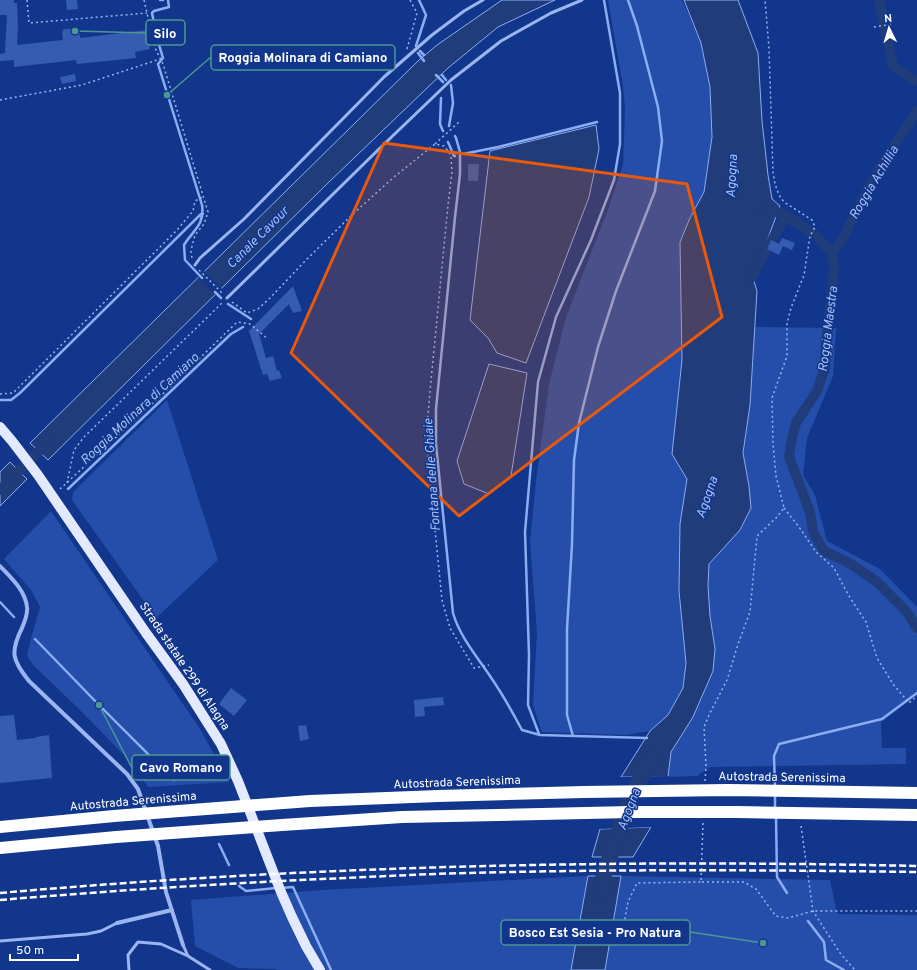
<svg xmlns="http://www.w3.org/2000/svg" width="917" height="970" viewBox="0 0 917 970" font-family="Overpass,sans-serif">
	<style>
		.green { fill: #244eaa }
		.water { fill: #213c7b; stroke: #8badf4 }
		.pier { fill: #12368b }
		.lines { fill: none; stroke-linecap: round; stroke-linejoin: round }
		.stream { stroke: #8badf4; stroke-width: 2.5 }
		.canal { stroke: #213c7b; stroke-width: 10 }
		.river { stroke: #213c7b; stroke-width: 16 }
		.building { fill: #365cb2 }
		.path { stroke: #9ab5f1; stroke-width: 1.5; stroke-dasharray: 2 3; stroke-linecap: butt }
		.lane { stroke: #9ab5f1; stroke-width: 3 }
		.street { stroke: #9ab5f1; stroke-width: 4 }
		.primary { stroke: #e3eaff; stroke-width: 10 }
		.highway { stroke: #fff; stroke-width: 12 }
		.rail { stroke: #fff; stroke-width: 2.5; stroke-dasharray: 7 3; stroke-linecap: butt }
		.marked { fill: #e8590c; fill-opacity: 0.2; stroke: #e8590c; stroke-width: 3; stroke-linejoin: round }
		.labels { text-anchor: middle; stroke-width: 3; stroke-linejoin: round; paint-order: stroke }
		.street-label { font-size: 12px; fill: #fff; stroke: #12368b }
		.water-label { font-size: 13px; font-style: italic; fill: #a5c0f8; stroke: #12368b }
		.leader { fill: none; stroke: #4b9892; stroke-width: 1.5 }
		.callout-dot { fill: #4b9892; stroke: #12368b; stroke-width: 1.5 }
		.callout { fill: #12368b; stroke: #4b9892; stroke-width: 1.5 }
		.callout-label { font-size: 13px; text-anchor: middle; font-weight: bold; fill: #fff }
	</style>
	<rect width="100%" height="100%" fill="#12368b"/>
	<!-- green -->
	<path class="green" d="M608 0H682L701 43 710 87 712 137 704 192 690 218 680 242 682 360 672 454 687 479 679 591 686 663 683 688 668 715 650 731 625 735 542 732 533 705 537 632 530 541 536 481 549 384 566 317 609 207 623 165 625 109 623 86Z
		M755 327 836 328 833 376 807 438 803 475 815 495 827 541 880 569 917 607V695L881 722 882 748H906V764L710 767 697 776 668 777 671 752 693 717 715 649 710 616 708 586 709 564 740 530 751 508 749 486 743 453 750 405Z
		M167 400 218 560 156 618 72 500 73 492Z
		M51 511 200 729 229 782 148 787 126 757 79 709 34 666 27 656C30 639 36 623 40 607L31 590 4 559Z
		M588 876 571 970H277L275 969 238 968 195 946 191 900 323 890Z
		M621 876 830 880 837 914 917 915V970H605Z"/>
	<!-- water -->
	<path class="water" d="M502 0H555L498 27 448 68 330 181 48 460 30 443 418 61 437 45Z
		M684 0H738L758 53 762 121 768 175 772 199 780 206 753 278 757 291 750 405 743 453 749 486 751 508 740 530 709 564 708 586 710 616 715 649 713 671 693 717 671 752 668 777H621L650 731 668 715 683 688 686 663 679 591 680 524 687 479 672 454 682 360 680 242 690 218 704 192 712 137 710 87 701 43Z
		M596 125 599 149 589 197 526 363 497 353 488 338 470 320 490 151Z
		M489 364 527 373 511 476 489 494 464 484 457 461Z
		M10 462 27 479 0 506V472Z
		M651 827 633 857H592L600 829Z
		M588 876H621L605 970H571Z"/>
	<!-- pier -->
	<path class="pier" d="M203 270 223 290 217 296 197 276Z
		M670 776 668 779H621L619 777Z
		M651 825 653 827 598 829 600 827Z"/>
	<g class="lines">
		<!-- stream -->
		<path class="stream" d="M160 0H163
			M168 0 169 7 154 11 152 13 157 38 163 58 158 64 202 205C205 225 193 230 184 245L185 260 202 278
			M416 46 426 15 419 0
			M420 51 424 55
			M418 53 424 61
			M436 75 443 82
			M442 75 446 80
			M441 98 440 124 443 131
			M449 126 453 103 451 85
			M455 136 456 138 460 152V174L455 217 436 409V444L453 613C460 638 480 660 494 682 504 697 513 713 522 730L540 735 647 738
			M448 142 454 156H455
			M463 154 498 147 597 122
			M215 292 221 298
			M228 304 251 319
			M0 400H11L20 393 201 214H203
			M68 489 231 334 243 327
			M0 602 14 617
			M35 639 99 705 174 780
			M539 734 528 705 529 655 525 532 538 382 556 317 591 240 614 180 620 144V93L604 0
			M573 736 567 715V629L572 544 574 460 579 423 598 347 616 291 655 191 662 141 658 107 637 26 628 0
			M775 787 774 756 779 744 882 719 917 693
			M775 794V809
			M776 816 777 877 787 893
			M219 844 229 865
			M239 886 246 891 276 888
			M281 888 293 887 331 970
			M808 921 824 942 826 960 844 970"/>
		<!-- canal -->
		<path class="canal" d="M879 0 893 66 913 80 917 81
			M764 210 781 213 786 215 817 236 832 254 834 267 826 344 825 368 817 391 796 423 792 438 789 457 810 512 813 532 824 551 849 563 876 581 907 612 917 628
			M832 254 842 240 875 175 917 111
			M751 278 786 215
			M0 490 48 442"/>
		<!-- river -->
		<path class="river" d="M600 896 601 884 630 797 652 758"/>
	</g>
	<!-- building -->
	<path class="building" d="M0 0H14V3H17L18 27 17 45 63 40 62 33 63 30 65 29H70L75 28 79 30 80 38 146 30 150 49 135 52 136 58 77 64 76 60 14 67V60L0 61V54L5 53 7 15H0Z
		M66 0H77L78 9 67 10Z
		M75 74 76 81 62 84 60 77Z
		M468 164H479L478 181H468Z
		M782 238 795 243 792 250 783 246 779 255 767 249 771 240 779 244Z
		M293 286 302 311 293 313 289 304 259 334 266 358 273 356 277 371 279 370 282 378 270 381 267 374 263 375 249 331Z
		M231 688 247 700 234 716 219 704Z
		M443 697 444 705 424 707 425 716 415 717 414 700Z
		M14 715 17 740 36 738V737L49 735 52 778 0 783V716Z
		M306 725 309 739 300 741 298 726Z"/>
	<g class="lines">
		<!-- path -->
		<path class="path" d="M27 0 29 23 147 13
			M144 0 155 48 163 64 208 212 204 224 195 235 192 246 191 252 192 258
			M874 27 893 24
			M407 49 417 13 410 0
			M0 100 82 85 160 59
			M435 144 459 122
			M199 270 223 294
			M232 302 247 313 258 309 270 298 307 259 354 213 394 177 435 144 444 146 449 152 451 157 452 172 448 205 430 391 426 440 442 600 450 628 474 668 489 665
			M0 394 13 393 177 230 193 211 195 201 203 197
			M67 483 74 450 84 437 223 302
			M60 489 166 391 235 324 238 322 250 324 268 339
			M784 508 799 527 816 552 834 568 849 596 866 622 877 658 893 684 909 703 917 696
			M705 781 706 766 704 727 710 713 727 680 738 644 750 612 757 536 777 517 784 508 776 476 773 444 772 398 787 356V323L791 308 804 275 810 236 815 227 812 220 784 202 779 195 775 184 773 172 769 48 765 0
			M703 823 701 882H744L756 889 767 904 776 916 788 918 813 911H917
			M801 826 813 911 840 953 855 970
			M622 934 628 902 637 883 701 882"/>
		<!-- lane -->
		<path class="lane" d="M195 265 200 258 244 219 384 77 432 35 464 11 483 0
			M227 298 378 150 451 80 501 41 551 13 582 0
			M0 941 87 934 101 931 117 923
			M183 945 188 956 210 970
			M129 970 128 955 138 942 161 944 188 956"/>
		<!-- street -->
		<path class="street" d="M0 566C11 578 25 590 27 607 28 614 25 621 22 628 10 652 12 660 29 681L127 774 138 789 158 846 166 892 183 945
			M117 923 172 910"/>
		<!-- primary -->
		<path class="primary" d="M0 427 12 441 38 475 146 633 183 684 221 744 238 781 281 892 292 917 306 946 320 970"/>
		<!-- highway -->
		<path class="highway" d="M0 827 114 816 310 801 438 796 584 792 728 790 917 793
			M0 848 116 837 282 825 402 817 630 812H738L917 815"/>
		<!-- rail -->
		<path class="rail" d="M0 893C305 866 611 859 917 866
			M0 900C107 891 215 884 322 879 371 877 420 874 470 873 619 869 768 870 917 872"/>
	</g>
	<!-- marked area -->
	<path class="marked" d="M384 143 687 184 722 317 459 516 291 353Z"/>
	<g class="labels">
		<!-- street labels -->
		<g class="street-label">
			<text transform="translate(185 666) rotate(56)" y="4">Strada statale 299 di Alagna</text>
			<text transform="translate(782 777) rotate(1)" y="4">Autostrada Serenissima</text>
			<text transform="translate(457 782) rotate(-2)" y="4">Autostrada Serenissima</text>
			<text transform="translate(133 801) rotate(-5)" y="4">Autostrada Serenissima</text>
		</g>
		<!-- water labels -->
		<g class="water-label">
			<text transform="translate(731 176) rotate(-87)" y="5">Agogna</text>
			<text transform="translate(873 182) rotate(-59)" y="5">Roggia Achillia</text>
			<text transform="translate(257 237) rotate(-45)" y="5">Canale Cavour</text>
			<text transform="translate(827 329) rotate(-83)" y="5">Roggia Maestra</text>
			<text transform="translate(139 408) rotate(-43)" y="5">Roggia Molinara di Camiano</text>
			<text transform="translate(431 475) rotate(-94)" y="5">Fontana delle Ghiaie</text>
			<text transform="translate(706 497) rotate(-71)" y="5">Agogna</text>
			<text transform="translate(628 809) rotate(-69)" y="5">Agogna</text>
		</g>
	</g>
	<!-- callouts -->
	<path class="leader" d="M75 31L146 33M167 95L211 57M99 705L132 768M763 943L690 932"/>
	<g class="callout-dot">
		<circle cx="75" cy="31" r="4"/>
		<circle cx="167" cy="95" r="4"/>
		<circle cx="99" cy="705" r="4"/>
		<circle cx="763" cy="943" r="4"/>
	</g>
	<g class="callout">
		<rect x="146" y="20" width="39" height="25" rx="4"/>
		<rect x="211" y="45" width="184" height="25" rx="4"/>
		<rect x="132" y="755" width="98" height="25" rx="4"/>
		<rect x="501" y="920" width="189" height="25" rx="4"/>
	</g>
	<g class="callout-label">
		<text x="165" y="38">Silo</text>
		<text x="303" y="62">Roggia Molinara di Camiano</text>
		<text x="181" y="772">Cavo Romano</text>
		<text x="595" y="937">Bosco Est Sesia - Pro Natura</text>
	</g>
	<!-- north arrow -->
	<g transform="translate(889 28) rotate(355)" stroke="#12368b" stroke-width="3" paint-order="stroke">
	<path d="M0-3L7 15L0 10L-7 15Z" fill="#ffffff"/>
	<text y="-6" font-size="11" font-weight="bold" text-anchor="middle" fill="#ffffff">N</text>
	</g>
	<!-- scale -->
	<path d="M10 954v6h68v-6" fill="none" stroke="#ffffff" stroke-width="2"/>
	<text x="16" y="954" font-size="12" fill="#ffffff" stroke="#12368b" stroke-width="3" paint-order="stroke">50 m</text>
</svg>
